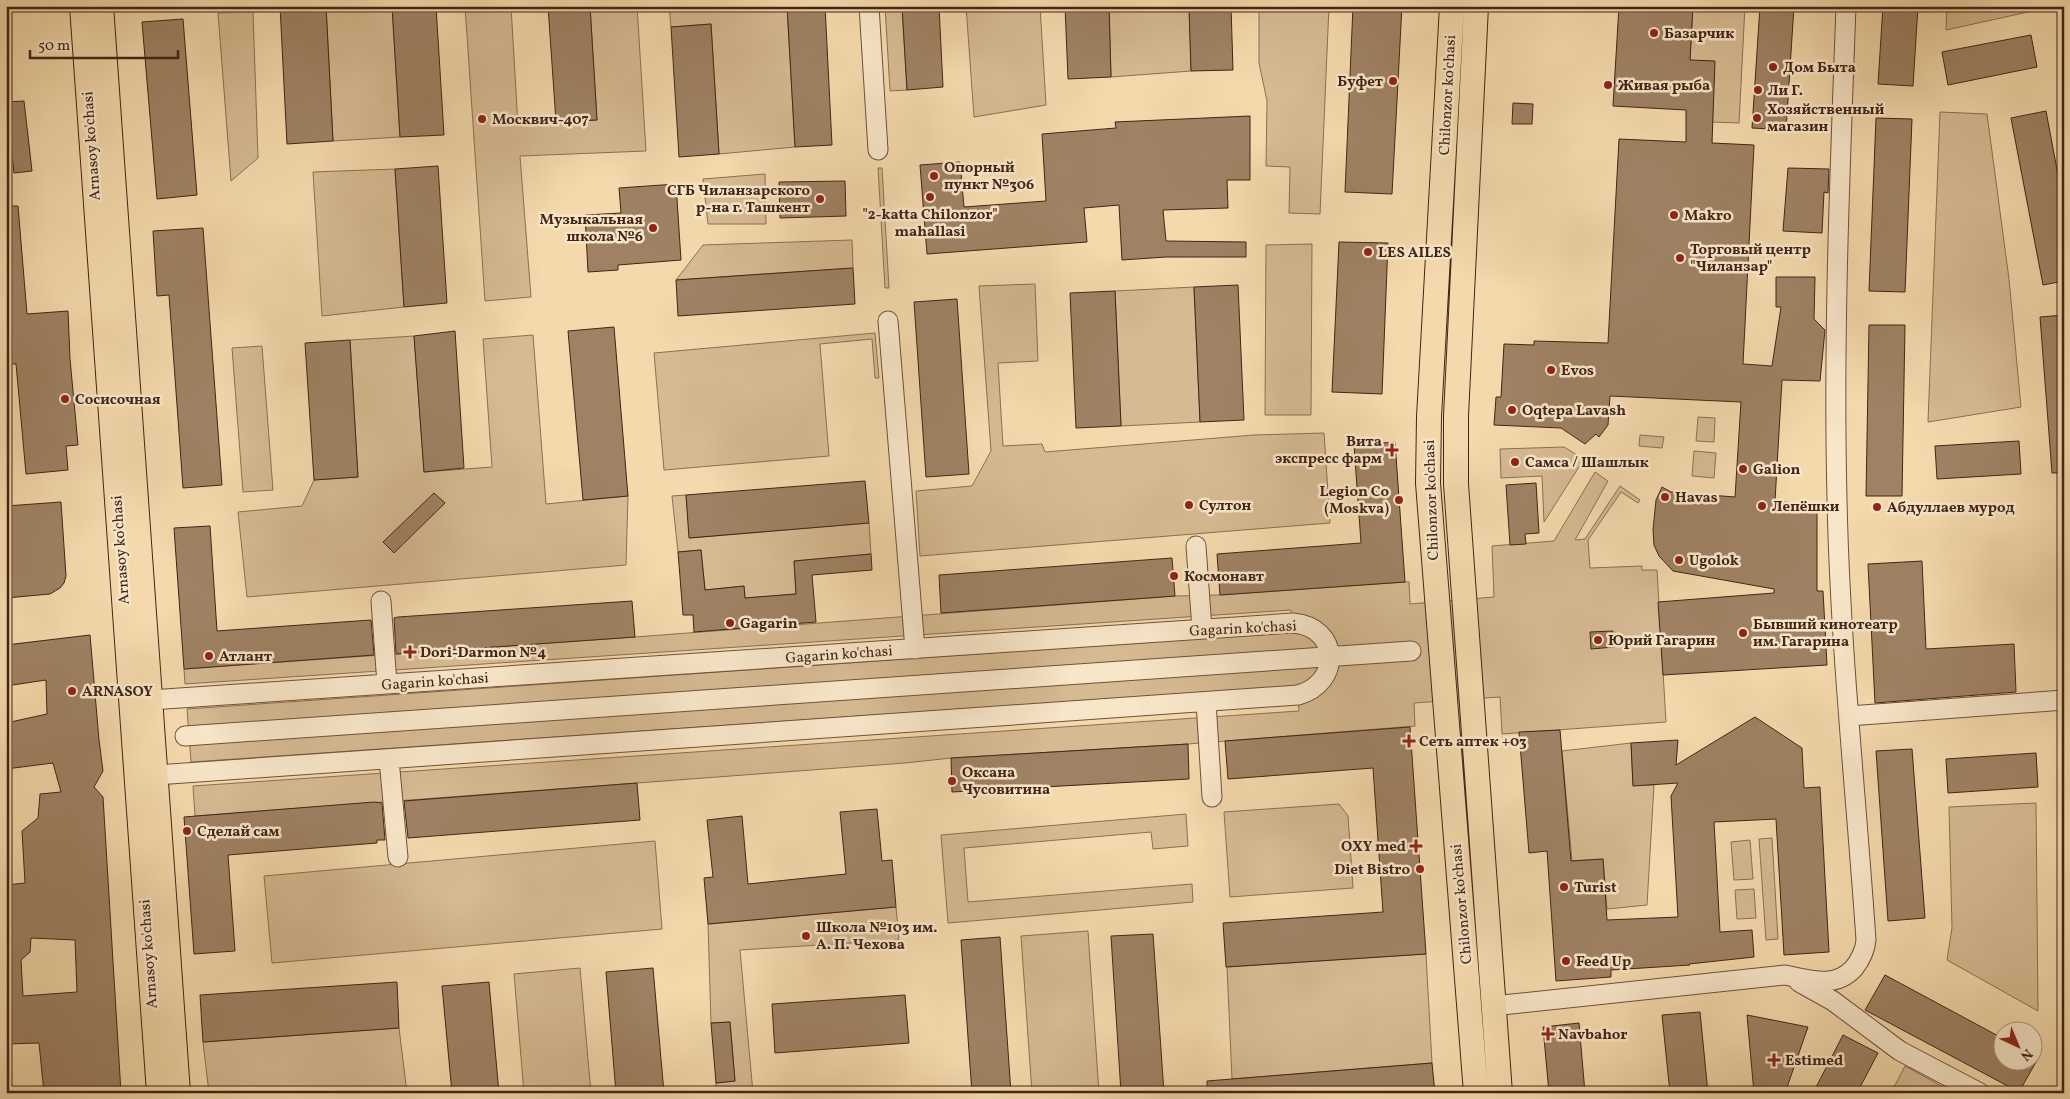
<svg xmlns="http://www.w3.org/2000/svg" width="2070" height="1099" viewBox="0 0 2070 1099" font-family="Vollkorn,serif">
	<style>
		.green { fill: #d6ba92; stroke: #8c6f54 }
		.building { fill: #9f8264; stroke: #432416; fill-rule: evenodd }
		.lines { fill: none; stroke-linecap: round; stroke-linejoin: round }
		.minor-casing { stroke: #6f513c; stroke-width: 21 }
		.major-casing { stroke: #432416; stroke-width: 26 }
		.minor { stroke: #f8e6c9; stroke-width: 19 }
		.major { stroke: #f4d9ac; stroke-width: 24 }
		.poi-dot { fill: #8f2418; stroke: #f8e6c9; stroke-width: 2 }
		.labels { text-anchor: middle; stroke-width: 5; stroke-linejoin: round; paint-order: stroke }
		.poi-label { font-size: 15px; font-weight: bold; fill: #432416; stroke: #f8e6c9; text-anchor: start }
		.street-label { font-size: 15px; fill: #432416; stroke: #f8e6c9 }
	</style>
	<rect width="100%" height="100%" fill="#f4d9ac"/>
	<filter id="stains"><feTurbulence type="fractalNoise" baseFrequency=".004" numOctaves="4"/><feColorMatrix values="0 0 0 0 .2 0 0 0 0 .09 0 0 0 0 .02 0 0 0 .5 -.17"/></filter>
	<radialGradient id="worn" r=".72"><stop offset=".6" stop-color="#630" stop-opacity="0"/><stop offset="1" stop-color="#630" stop-opacity=".3"/></radialGradient>
	<!-- green -->
	<path class="green" d="M326 6H392L400 137 333 141Z
		M465 6H511L518 126 597 120 590 6H637L646 151 520 156 531 297 485 301Z
		M669 6H787L795 147 719 154 711 24 671 27Z
		M885 6H902L907 90 890 91Z
		M966 6H1040L1046 105 974 117Z
		M1109 6H1189L1191 71 1111 77Z
		M1259 6H1329L1320 214 1289 213 1290 167 1266 166 1267 101 1259 63Z
		M1693 6H1745L1739 123 1712 122 1690 60Z
		M1947 6H2027L2028 12 1946 30Z
		M253 12 258 158 231 181 218 13Z
		M1940 112 1987 114 2009 279 2021 407 1928 422Z
		M878 168H882L889 288H885Z
		M395 169 404 307 322 316 313 172Z
		M765 174 766 224H708L703 179Z
		M852 240 853 268 676 280 703 245Z
		M1312 244 1311 415H1265L1266 245Z
		M1035 284 1038 361 998 363 1003 446 1042 444 1045 452 1254 435 1324 433 1330 523 920 556 916 491 972 486 991 451 979 286Z
		M1194 287 1200 422 1121 426 1115 291Z
		M875 333 879 378H875L872 339 820 344 829 456 664 470 654 353Z
		M533 335 546 504 628 496 626 565 247 597 238 512 302 506 314 480 358 477 350 340 414 336 424 472 492 467 483 339Z
		M262 346 273 490 243 492 232 348Z
		M1698 417 1715 418 1714 442 1696 441Z
		M1640 435 1664 437 1662 448 1639 446Z
		M1564 447 1584 459 1544 522 1542 476 1501 478 1500 449Z
		M1694 451 1716 453 1714 478 1692 476Z
		M1595 472 1608 481 1575 540 1585 539 1620 486 1640 500 1638 503 1621 492 1588 540 1590 568 1642 566V570H1657L1666 722 1502 734 1500 697 1414 703 1415 726 1188 744 951 758 905 763 195 816 193 786 1299 711 1297 686 191 762 187 709 1293 632 1291 610 185 684 184 669 635 637 1175 596 1220 595 1405 582H1409L1410 604 1494 597 1492 546 1554 541Z
		M686 495 690 538 869 523 871 554 794 561 796 594 745 598 744 586 705 590 701 550 678 552 672 496Z
		M1631 743 1633 785H1654L1647 905 1607 909 1603 859 1572 861 1562 751Z
		M2036 803 2038 1011 1947 960 1952 928 1949 807Z
		M1339 804 1348 816 1353 888 1230 897 1224 812Z
		M1186 814 1188 846 1153 849 1151 832 964 848 968 902 1192 884 1193 902 948 923 941 835Z
		M1772 838 1778 939 1766 940 1759 839Z
		M1750 840 1753 879 1734 880 1731 842Z
		M655 841 662 929 272 963 264 876Z
		M1754 889 1756 918 1737 919 1735 890Z
		M896 907 899 940 740 950 753 1093H715L716 1083 735 1081 730 1022 711 1023 708 924Z
		M1088 931 1099 1093H1032L1021 936Z
		M1426 954 1432 1063 1232 1079 1227 967Z
		M580 968 591 1093H524L514 974Z
		M399 1028 407 1093H209L203 1042Z
		M1905 1066 1954 1093H1891Z"/>
	<!-- building -->
	<path class="building" d="M280 6H326L333 141 287 144Z
		M392 6H436L444 135 400 137Z
		M548 6H590L597 120 556 122Z
		M787 6H825L832 145 795 147Z
		M902 6H939L943 87 907 90Z
		M1065 6H1109L1111 77 1068 79Z
		M1189 6H1231L1233 70 1191 71Z
		M1353 6H1402L1392 194 1345 192Z
		M1619 6H1693L1690 60 1715 61 1712 143 1754 145 1743 364 1772 366 1781 307H1776V277H1815L1814 319 1825 330 1820 381 1782 380 1775 501 1795 503V510L1817 508V591H1823L1827 665 1663 675 1658 602 1774 593V589L1673 571 1659 556 1654 545 1653 530 1656 500 1662 487 1671 492 1735 497 1741 402 1610 396 1608 425 1599 437 1596 434 1585 444 1561 428 1494 425 1496 397H1501L1504 344 1534 345V341L1608 343 1619 139 1686 142V110L1613 106Z
		M1760 6H1794L1786 130 1752 128Z
		M1883 6H1918L1913 86 1878 84Z
		M183 19 197 195 157 199 142 22Z
		M711 24 719 154 679 157 671 27Z
		M2031 35 2037 67 1948 85 1942 52Z
		M24 101 32 171 14 173 6 102Z
		M1513 103 1533 104 1532 124H1512Z
		M2046 111 2064 207V281L2043 285 2011 118Z
		M1250 116V180H1227L1228 208 1163 210 1166 241 1246 242V257H1166L1122 260 1119 205 1084 208 1087 242 927 254 920 165 960 162 964 207 1046 201 1042 134 1116 128 1115 122Z
		M1876 118 1912 119 1905 292 1869 291Z
		M438 166 447 303 404 307 395 169Z
		M1788 168 1829 169 1828 193 1824 192 1822 233 1783 231Z
		M845 181 846 216 780 218 779 182Z
		M676 184 681 260 618 265V270L588 272 585 215 621 213 619 188Z
		M6 206H18L27 314 68 311 70 359 78 445 66 446 68 470 26 474 16 364H6Z
		M203 228 222 485 183 488 169 295 157 296 153 231Z
		M1339 242 1388 243 1382 394 1332 392Z
		M853 268 855 304 678 316 676 280Z
		M1238 285 1244 420 1200 422 1194 287Z
		M1115 291 1121 426 1076 428 1070 293Z
		M957 299 969 474 926 477 914 302Z
		M2064 315V473H2052L2040 317Z
		M1869 325H1905L1902 496H1866Z
		M614 327 628 496 583 500 568 331Z
		M455 331 464 468 424 472 414 336Z
		M350 340 358 477 314 480 305 343Z
		M2019 441 2021 474 1937 479 1935 446Z
		M1395 442 1405 582 1220 595 1217 554 1361 543 1354 445Z
		M865 481 869 523 689 538 686 495Z
		M1536 483 1539 533 1525 534 1526 544 1510 545 1506 485Z
		M434 493 445 503 394 553 383 542Z
		M61 502 66 576 64 583 60 588 50 594 6 598V506Z
		M210 526 217 631 371 620 374 655 184 669 174 528Z
		M701 550 705 590 744 586 745 598 796 594 794 561 871 554 872 570 812 575 816 622 694 632 693 615H683L678 552Z
		M1172 558 1175 596 941 613 939 575Z
		M1922 561 1926 649 2014 644 2016 692 1875 703 1868 564Z
		M632 601 635 637 396 654 394 618 398 617Z
		M1613 631 1614 647 1591 649 1590 632Z
		M90 635 99 740 103 771 94 787 103 797 121 1093H44L39 1043 6 1044V885L25 883 22 831 38 818 40 794 61 792 53 763 6 769V723L47 714 46 680 6 686V645ZM31 938 75 940 77 992 23 996 21 960 30 952Z
		M1755 717 1802 748 1804 788 1820 787 1829 952 1784 955 1776 819 1714 822 1720 932 1752 930 1754 957 1689 964 1690 965 1611 970V977L1556 981 1547 851 1529 853 1519 732 1560 730 1571 861 1603 859 1607 920 1678 917 1671 796 1678 783 1633 786 1631 743 1678 740 1676 765Z
		M1410 727 1426 954 1226 967 1223 923 1383 912 1373 768 1228 779 1225 741Z
		M1188 744 1189 779 952 792 951 758Z
		M1912 749 1925 918 1888 921 1876 751Z
		M2036 753 2038 787 1948 793 1946 759Z
		M637 783 640 820 408 838 404 801Z
		M374 802 382 803 385 840H377V843L228 855 235 951 194 954 184 817Z
		M877 809 882 861 892 860 896 907 708 924 704 878 713 877 707 820 742 816 748 884 846 874 840 812Z
		M1153 934 1164 1093H1121L1111 936Z
		M1000 937 1011 1093H972L961 940Z
		M653 968 664 1093H616L606 972Z
		M1885 975 2002 1038V1062H2036L2019 1092 1865 1010Z
		M397 982 399 1028 203 1042 200 995Z
		M489 982 499 1093H452L442 986Z
		M905 995 909 1043 775 1053 772 1004Z
		M1700 1012 1708 1093H1670L1662 1015Z
		M1747 1015 1808 1027 1785 1093H1754Z
		M730 1022 735 1081 716 1083 711 1023Z
		M1579 1023 1585 1093H1549L1543 1027Z
		M1843 1035 1878 1053 1857 1093H1813Z
		M1432 1063 1435 1093H1207V1081Z"/>
	<g class="lines">
		<!-- minor casing -->
		<g class="minor-casing">
			<path id="minor" d="M869 6 878 150
				M888 321 915 649
				M1196 546 1202 629
				M381 601 387 684
				M150 700 1293 623C1340 627 1342 683 1298 695L156 775
				M1206 702 1212 797
				M1849 716 2064 700
				M185 736 1411 651
				M389 759 398 857
				M1799 982 1833 1001 1900 1051 1980 1093
				M1493 1006 1785 975C1810 980 1835 989 1854 968 1861 959 1865 951 1866 940 1856 793 1840 647 1837 499 1833 335 1840 170 1846 6"/>
		</g>
		<!-- major casing -->
		<g class="major-casing">
			<path id="major" d="M82 6 159 1093
				M101 6 178 1093
				M1452 6 1429 417 1428 483 1476 1093
				M1476 6 1456 416V484L1500 1093"/>
		</g>
		<!-- minor -->
		<use href="#minor" class="minor"/>
		<!-- major -->
		<use href="#major" class="major"/>
	</g>
	<!-- markers -->
	<g class="poi-dot">
		<circle cx="1654" cy="33" r="5"/>
		<circle cx="1773" cy="67" r="5"/>
		<circle cx="1393" cy="81" r="5"/>
		<circle cx="1608" cy="85" r="5"/>
		<circle cx="1758" cy="90" r="5"/>
		<circle cx="1757" cy="118" r="5"/>
		<circle cx="482" cy="119" r="5"/>
		<circle cx="934" cy="176" r="5"/>
		<circle cx="930" cy="197" r="5"/>
		<circle cx="820" cy="199" r="5"/>
		<circle cx="1674" cy="215" r="5"/>
		<circle cx="653" cy="228" r="5"/>
		<circle cx="1368" cy="252" r="5"/>
		<circle cx="1680" cy="258" r="5"/>
		<circle cx="1551" cy="370" r="5"/>
		<circle cx="65" cy="399" r="5"/>
		<circle cx="1512" cy="410" r="5"/>
		<path d="M1389.5 442.5h5v5h5v5h-5v5h-5v-5h-5v-5h5z"/>
		<circle cx="1515" cy="462" r="5"/>
		<circle cx="1743" cy="469" r="5"/>
		<circle cx="1665" cy="497" r="5"/>
		<circle cx="1399" cy="500" r="5"/>
		<circle cx="1189" cy="505" r="5"/>
		<circle cx="1762" cy="506" r="5"/>
		<circle cx="1877" cy="507" r="5"/>
		<circle cx="1679" cy="560" r="5"/>
		<circle cx="1174" cy="576" r="5"/>
		<circle cx="730" cy="623" r="5"/>
		<circle cx="1743" cy="633" r="5"/>
		<circle cx="1598" cy="640" r="5"/>
		<path d="M407.5 644.5h5v5h5v5h-5v5h-5v-5h-5v-5h5z"/>
		<circle cx="209" cy="656" r="5"/>
		<circle cx="72" cy="691" r="5"/>
		<path d="M1406.5 733.5h5v5h5v5h-5v5h-5v-5h-5v-5h5z"/>
		<circle cx="952" cy="781" r="5"/>
		<circle cx="187" cy="831" r="5"/>
		<path d="M1413.5 838.5h5v5h5v5h-5v5h-5v-5h-5v-5h5z"/>
		<circle cx="1420" cy="869" r="5"/>
		<circle cx="1564" cy="887" r="5"/>
		<circle cx="806" cy="936" r="5"/>
		<circle cx="1566" cy="961" r="5"/>
		<path d="M1545.5 1026.5h5v5h5v5h-5v5h-5v-5h-5v-5h5z"/>
		<path d="M1771.5 1052.5h5v5h5v5h-5v5h-5v-5h-5v-5h5z"/>
	</g>
	<g class="labels">
		<!-- poi labels -->
		<g class="poi-label">
			<text x="1664" y="38">Базарчик</text>
			<text x="1783" y="72">Дом Быта</text>
			<text x="1383" y="86" text-anchor="end">Буфет</text>
			<text x="1618" y="90">Живая рыба</text>
			<text x="1768" y="95">Ли Г.</text>
			<text x="1767" y="114">Хозяйственный<tspan x="1767" dy="17">магазин</tspan></text>
			<text x="492" y="124">Москвич-407</text>
			<text x="944" y="172">Опорный<tspan x="944" dy="17">пункт №306</tspan></text>
			<text x="810" y="195" text-anchor="end">СГБ Чиланзарского<tspan x="810" dy="17">р-на г. Ташкент</tspan></text>
			<text x="930" y="219" text-anchor="middle">"2-katta Chilonzor"<tspan x="930" dy="17">mahallasi</tspan></text>
			<text x="1684" y="220">Makro</text>
			<text x="643" y="224" text-anchor="end">Mузыкальная<tspan x="643" dy="17">школа №6</tspan></text>
			<text x="1690" y="254">Торговый центр<tspan x="1690" dy="17">"Чиланзар"</tspan></text>
			<text x="1378" y="257">LES AILES</text>
			<text x="1561" y="375">Evos</text>
			<text x="75" y="404">Сосисочная</text>
			<text x="1522" y="415">Oqtepa Lavash</text>
			<text x="1382" y="446" text-anchor="end">Вита<tspan x="1382" dy="17">экспресс фарм</tspan></text>
			<text x="1525" y="467">Самса / Шашлык</text>
			<text x="1753" y="474">Galion</text>
			<text x="1389" y="496" text-anchor="end">Legion Co<tspan x="1389" dy="17">(Moskva)</tspan></text>
			<text x="1675" y="502">Havas</text>
			<text x="1199" y="510">Султон</text>
			<text x="1772" y="511">Лепёшки</text>
			<text x="1887" y="512">Абдуллаев мурод</text>
			<text x="1689" y="565">Ugolok</text>
			<text x="1184" y="581">Космонавт</text>
			<text x="740" y="628">Gagarin</text>
			<text x="1753" y="629">Бывший кинотеатр<tspan x="1753" dy="17">им. Гагарина</tspan></text>
			<text x="1608" y="645">Юрий Гагарин</text>
			<text x="420" y="657">Dori-Darmon №4</text>
			<text x="219" y="661">Атлант</text>
			<text x="82" y="696">ARNASOY</text>
			<text x="1419" y="746">Сеть аптек +03</text>
			<text x="962" y="777">Оксана<tspan x="962" dy="17">Чусовитина</tspan></text>
			<text x="197" y="836">Сделай сам</text>
			<text x="1406" y="851" text-anchor="end">OXY med</text>
			<text x="1410" y="874" text-anchor="end">Diet Bistro</text>
			<text x="1574" y="892">Turist</text>
			<text x="816" y="932">Школа №103 им.<tspan x="816" dy="17">А. П. Чехова</tspan></text>
			<text x="1576" y="966">Feed Up</text>
			<text x="1558" y="1039">Navbahor</text>
			<text x="1785" y="1065">Estimed</text>
		</g>
		<!-- street labels -->
		<g class="street-label">
			<text transform="translate(1447 95) rotate(-87)" y="5">Chilonzor ko'chasi</text>
			<text transform="translate(91 146) rotate(-94)" y="5">Arnasoy ko'chasi</text>
			<text transform="translate(1431 500) rotate(-92)" y="5">Chilonzor ko'chasi</text>
			<text transform="translate(120 550) rotate(-94)" y="5">Arnasoy ko'chasi</text>
			<text transform="translate(1243 628) rotate(-3)" y="5">Gagarin ko'chasi</text>
			<text transform="translate(839 654) rotate(-4)" y="5">Gagarin ko'chasi</text>
			<text transform="translate(435 681) rotate(-4)" y="5">Gagarin ko'chasi</text>
			<text transform="translate(1461 904) rotate(-95)" y="5">Chilonzor ko'chasi</text>
			<text transform="translate(148 954) rotate(-94)" y="5">Arnasoy ko'chasi</text>
		</g>
	</g>
	<!-- margin -->
	<rect width="2070" height="1099" fill="none" stroke="#f4d9ac" stroke-width="25"/>
	<rect x="8" y="8" width="2055" height="1084" fill="none" stroke="#432416" stroke-width="2.5"/>
	<rect x="12" y="12" width="2045" height="1074" fill="none" stroke="#432416"/>
	<!-- north arrow -->
	<g transform="translate(2018 1046) rotate(136)"><circle r="24" fill="#f8e6c9" stroke="#b09881"/>
	<path d="M0-4L9 19L0 12L-9 19Z" fill="#8f2418"/>
	<text y="-8" font-size="14" font-weight="bold" text-anchor="middle" fill="#432416">N</text>
	</g>
	<!-- scale -->
	<path d="M30 50v8h148v-8" fill="none" stroke="#432416" stroke-width="2.5"/>
	<text x="38" y="50" font-size="15" fill="#432416" stroke="#f8e6c9" stroke-width="4" paint-order="stroke">50 m</text>
	<rect width="100%" height="100%" filter="url(#stains)"/>
	<rect width="100%" height="100%" fill="url(#worn)"/>
</svg>
